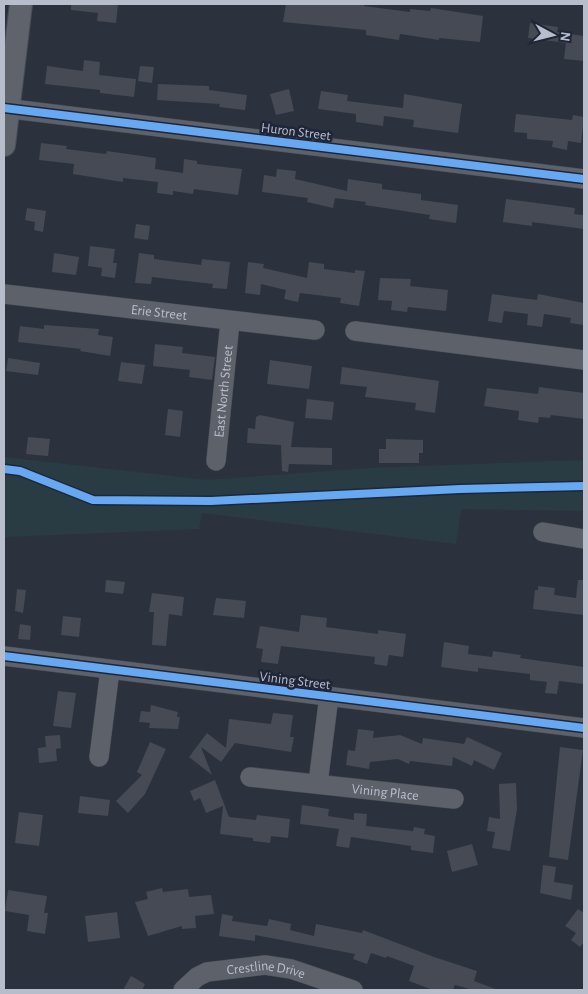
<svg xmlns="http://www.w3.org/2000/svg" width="588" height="994" viewBox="0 0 588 994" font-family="'Alegreya Sans',sans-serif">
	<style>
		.green { fill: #293c43 }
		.building { fill: #454a54 }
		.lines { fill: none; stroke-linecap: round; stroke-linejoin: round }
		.minor-casing { stroke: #494d56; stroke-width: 20 }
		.major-casing { stroke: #4a4f59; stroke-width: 24 }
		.minor { stroke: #5d6169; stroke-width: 19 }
		.major { stroke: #5f636b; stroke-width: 22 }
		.cycleway-casing { stroke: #1f2638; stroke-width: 11 }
		.cycleway { stroke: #66a8f1; stroke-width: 8 }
		.labels { text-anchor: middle; stroke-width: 5; stroke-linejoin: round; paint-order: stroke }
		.street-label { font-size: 14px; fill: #b8bdcc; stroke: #1f2638 }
	</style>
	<rect width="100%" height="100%" fill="#2c323d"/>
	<!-- green -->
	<path class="green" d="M4 457 207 480 370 468 584 460V511L461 509 456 544 202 513 199 529 4 537Z"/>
	<!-- building -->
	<path class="building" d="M71 4H118L116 23 97 21 98 13 71 10Z
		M286 4H364V6L410 12V9L430 11 431 8 483 16 480 42 439 38V40L400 34 399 40 366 35V30L283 22Z
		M530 23 558 27 557 32 584 36V61L564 59 566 43 528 38Z
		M84 60 100 62 99 75 136 79 134 97 100 93V90L45 84 47 66 83 71Z
		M140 66 154 67 152 83 138 81Z
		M158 84 209 86V90L247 95 245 110 219 107 220 104 157 100Z
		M289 89 294 111 276 115 270 94Z
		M321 91 348 95 347 101 403 108 404 94 462 104 458 133 413 127 414 120 384 116 383 126 356 122V114L318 109Z
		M516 114 572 120 573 115 584 117 581 143 568 141 567 150 552 147 553 141 527 139V133L514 132Z
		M41 143 67 146 66 149 106 154 107 151 156 158 155 169 183 173 184 159 197 161V164L242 169 238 195 194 189 193 194 173 191V195L157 193 158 182 123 178V182L73 174 74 164 39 160Z
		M277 169 296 171 295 179 347 191 348 179 382 184V189L421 194V200L458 205 456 223 429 219 430 215 365 205 366 202 335 198 333 208 307 202 308 198 262 192 264 175 276 177Z
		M506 199 575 208 574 214 584 215V229L532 222V226L503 222Z
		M27 208 46 211 43 232 34 230 35 222 25 220Z
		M136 224 150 226 148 240 134 238Z
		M90 246 115 249 113 263H117L115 278 101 276 102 268 88 266Z
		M54 253 79 257 76 275 52 272Z
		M139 253 154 255V259L201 265 202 259 230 262 227 289 212 288 213 284 152 277 151 284 135 283Z
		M248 262 264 264 263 268 307 278 309 262 324 264V269L355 273V270L365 271 359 306 340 303 341 298 300 293 298 302 284 299 286 290 261 284 260 295 245 293Z
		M380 278 411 279 410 286 448 290 446 311 408 307 407 312 391 310 392 301 378 300Z
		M492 294 537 300 538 294 584 303V325L570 323 571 318 544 314 542 327 527 325 528 314 504 311 502 323 488 321Z
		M44 325 99 329 98 335 113 337 110 356 80 351 81 349 18 342 20 326 44 329Z
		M155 344 183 347 182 353 215 357 212 380 189 377 190 370 153 366Z
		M8 358 40 363 38 375 6 371Z
		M270 360 312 366 309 389 267 384Z
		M121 362 145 365 142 384 118 381Z
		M342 367 439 381 435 413 415 410 416 403 365 397 367 387 340 384Z
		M539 387 584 393V419L551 415 550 418 539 417 538 423 518 420 519 411 484 406 487 388 538 394Z
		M307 399 334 402 332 420 305 418Z
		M168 409 183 411 180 437 165 435Z
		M260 415 294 422 291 447 332 448V465L289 464 288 472 282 471 281 445 247 443 248 428 255 429 256 417Z
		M28 437 50 439 48 456 26 454Z
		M386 439 423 440V453H419V463H379V449H386Z
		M106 580 125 582 123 594 105 592Z
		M578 580H584V615L533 609 535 590H538V586L555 588 554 595 576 598Z
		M17 589 26 590 23 613 15 611Z
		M152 593 184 597 182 616 169 614 166 646 152 645 154 612H149Z
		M216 598 246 601 244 618 213 615Z
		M301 615 327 618 326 627 378 634V630L406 634 403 657 389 655 387 666 374 664 375 657 281 646 278 664 261 662 263 649 256 648 260 626 299 632Z
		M63 616 81 618 79 637 61 635Z
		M20 624 31 626 30 640 18 639Z
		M444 642 469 646 468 654 492 657 493 651 521 655 520 658 584 667V684L559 681 557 694 545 693 547 682 530 680V674L478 668V672L441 667Z
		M58 691 76 693 71 728 53 726Z
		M151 705 178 712 177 717H180L178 729 149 728 150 723 139 722 141 711 150 712Z
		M273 713 293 715 290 737H294L291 752 235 743 221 762 201 747 212 775 189 757 207 733 226 748 229 719 271 724Z
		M358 729 374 731 373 738 400 735 422 744 423 738 464 744 467 737 502 753 494 770 474 760 472 766 453 757 452 766 410 761 409 764 398 759 370 762 369 769 346 765 348 750 355 751Z
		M60 735 61 748 56 749 57 761 39 763 38 748 46 747 45 736Z
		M150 742 166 749 145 794 128 813 116 801 142 775 137 772Z
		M560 747 583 750 568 860 549 857Z
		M215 780 229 817 256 820 257 815 290 819 288 838 271 836 270 843 253 841V838L220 834 223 806 206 813 200 798 194 801 190 791Z
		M516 783 517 809 510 851 492 848 495 832 487 831 489 817 500 819 499 784Z
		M80 796 110 800 108 816 78 813Z
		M302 805 329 809 328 816 354 820V813L367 814 366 826 413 831 414 827 425 829 424 834 435 836 433 853 411 850V846L351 837 349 848 336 846 339 829 300 824Z
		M19 812 43 815 39 846 15 843Z
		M472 844 478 865 452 872 447 851Z
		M543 865 556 867 554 882 573 885 571 900 540 893Z
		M162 888 163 892 188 889 189 897 211 895 214 914 195 916 196 928 182 929V926L148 936 135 902 148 899 146 892Z
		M8 890 47 896 44 913H48L45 934 27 931 29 915 5 911Z
		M578 909 584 913V942L580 947 571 940 576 933 565 926Z
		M117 912 120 938 88 942 85 916Z
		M222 914 233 916 232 921 267 926 269 919 291 924 290 930 314 936 316 924 362 933 363 930 434 957 477 971 474 981 498 990H473L455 985 453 990H433L409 981 414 966 387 956 386 958 371 953 367 964 353 959 355 954 255 935V941L219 936Z
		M131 976 145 984 142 990H123Z"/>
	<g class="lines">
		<!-- minor casing -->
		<g class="minor-casing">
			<g id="minor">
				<path d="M4 108 584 179"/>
				<path id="s1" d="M4 294 315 330"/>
				<path d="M355 331 584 360"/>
				<path id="s2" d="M216 461 230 322"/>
				<path d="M543 532 584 539"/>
				<path d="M4 656 584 728"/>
				<path d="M99 757 110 670"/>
				<path id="s3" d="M250 777 454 799"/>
				<path d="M318 783 329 696"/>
				<path id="s4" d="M183 990 197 977 207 972 265 965 291 969 353 990"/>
			</g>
		</g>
		<!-- major casing -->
		<g class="major-casing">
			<path id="major" d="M4 145 21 4"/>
		</g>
		<!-- minor -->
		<use href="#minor" class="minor"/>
		<!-- major -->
		<use href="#major" class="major"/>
		<!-- cycleway casing -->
		<g class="cycleway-casing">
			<path id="cycleway" d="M4 108 584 179
				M4 469 20 471 93 500 211 501 460 489 584 486
				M4 656 584 728"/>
		</g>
		<!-- cycleway -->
		<use href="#cycleway" class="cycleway"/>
	</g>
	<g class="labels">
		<!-- street labels -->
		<g class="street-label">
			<text transform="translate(296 131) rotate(7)" y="5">Huron Street</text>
			<text dy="5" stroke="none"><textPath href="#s1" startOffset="156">Erie Street</textPath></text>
			<text dy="5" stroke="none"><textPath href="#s2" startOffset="70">East North Street</textPath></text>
			<text transform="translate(295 680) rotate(7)" y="5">Vining Street</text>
			<text dy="5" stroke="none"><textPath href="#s3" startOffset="136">Vining Place</textPath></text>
			<text dy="5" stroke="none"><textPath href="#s4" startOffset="90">Crestline Drive</textPath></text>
		</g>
	</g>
	<!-- border -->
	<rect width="588" height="994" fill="none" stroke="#b8bdcc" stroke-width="10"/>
	<!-- north arrow -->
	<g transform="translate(553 35) rotate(97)" stroke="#1f2638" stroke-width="4" paint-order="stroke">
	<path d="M0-4L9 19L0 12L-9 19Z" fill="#b8bdcc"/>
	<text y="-8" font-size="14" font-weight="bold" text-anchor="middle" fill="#b8bdcc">N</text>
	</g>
</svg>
